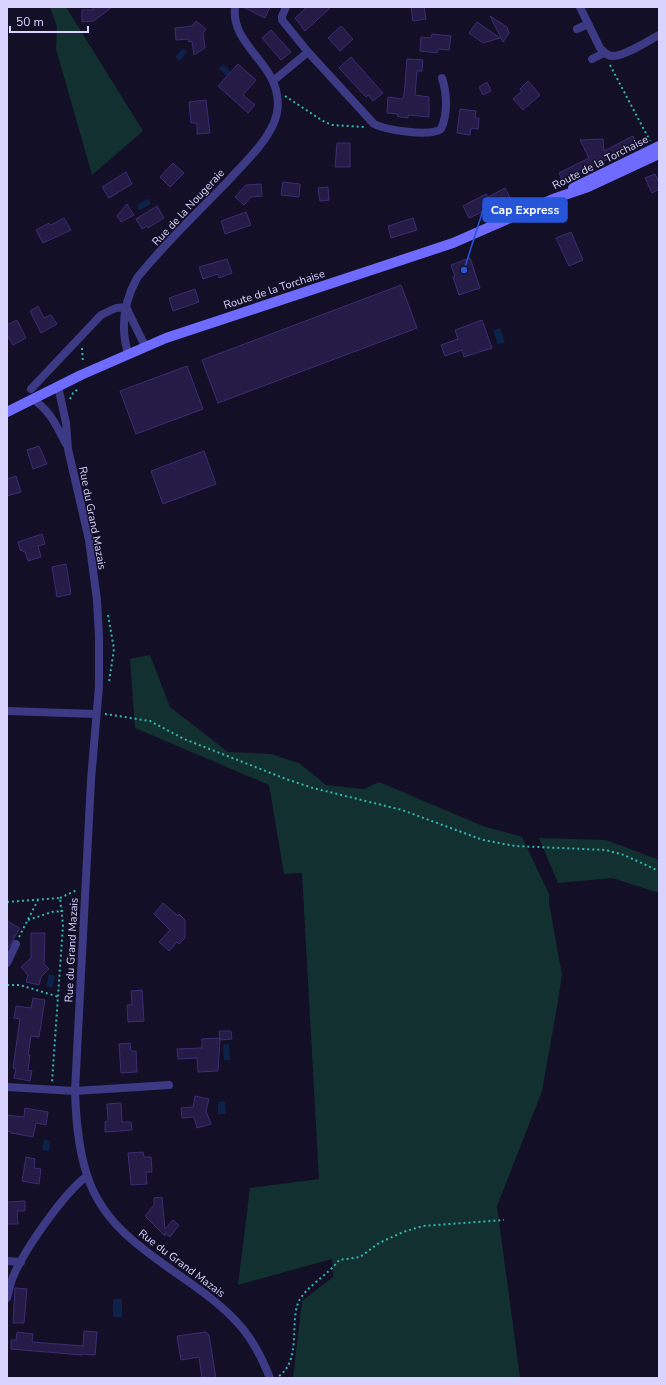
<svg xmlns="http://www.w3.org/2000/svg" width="666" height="1385" viewBox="0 0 666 1385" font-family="'Nunito Sans',sans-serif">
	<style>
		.green { fill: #12302f }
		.water { fill: #0c2248 }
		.building { fill: #241b47; stroke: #3b2d73 }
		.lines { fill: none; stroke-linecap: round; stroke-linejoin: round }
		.path { stroke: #2fb8b0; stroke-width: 2; stroke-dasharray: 2 3; stroke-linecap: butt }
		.street { stroke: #3d3a85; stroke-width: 8 }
		.secondary { stroke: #6f6bff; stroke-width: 10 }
		.labels { text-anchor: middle; stroke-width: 3; stroke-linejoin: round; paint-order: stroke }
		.street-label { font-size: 11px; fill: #d9d4ff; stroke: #130f26 }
		.leader { fill: none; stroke: #2655da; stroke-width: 1.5 }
		.callout-dot { fill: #2655da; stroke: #130f26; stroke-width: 1.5 }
		.callout { fill: #2655da; stroke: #2655da; stroke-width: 1.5 }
		.callout-label { font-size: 12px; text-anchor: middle; font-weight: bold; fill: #fff }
	</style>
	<rect width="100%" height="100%" fill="#130f26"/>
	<!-- green -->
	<path class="green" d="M50 7H66L143 131 92 175 56 49 57 27Z
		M150 655 170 707 228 752 271 754 299 763 326 785 364 789 379 782 483 826 522 837 549 894V903L562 975 557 1007 542 1091 497 1206 520 1378H293L302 1301 333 1277 332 1259 238 1285 250 1188 319 1179 302 873 284 874 269 785 135 728 130 659Z
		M539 838 606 840 659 860V893L612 878 558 883Z"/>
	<!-- water -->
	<path class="water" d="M183 48 187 52 180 61 175 57Z
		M223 64 232 73 228 77 219 69Z
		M147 199H149L151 204 140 210H138L137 205Z
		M500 328 505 342 498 345 493 330Z
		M49 974 55 976 52 988 46 986Z
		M229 1044 230 1060H224L223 1045Z
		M225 1101 226 1114H218V1102Z
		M44 1139 50 1141 49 1151 42 1150Z
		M113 1299H122V1317H113Z"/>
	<!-- building -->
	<path class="building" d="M92 7H112L94 21 82 22V10H94Z
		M243 7H270L265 18Z
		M307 7H331L305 31 295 18Z
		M411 7H424L426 19 413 21Z
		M490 16 507 27 509 33 503 42Z
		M196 21 206 29 203 33 205 48 194 55 192 41 189 42 188 39 176 40 175 28 192 26Z
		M477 22 487 29 500 38 483 43 469 33Z
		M341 26 353 39 340 51 328 38Z
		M271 30 291 52 281 60 262 38Z
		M432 34 451 36 449 50 438 49 437 53 420 51 421 37 431 38Z
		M351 57 383 93 373 101 368 95 366 97 339 68Z
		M407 59 423 60 422 71H417L415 95 429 97V117L408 115V118L401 117 397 116 398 114 387 113 388 97 402 99 404 96Z
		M238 64 256 80 243 95 255 105 248 113 218 86Z
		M528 81 540 95 523 110 513 99 522 91 520 89Z
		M487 82 491 91 483 95 479 87Z
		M206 100 210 133 197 134V123H191L189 102Z
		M460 109 476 111 475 118H479L478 129 471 128 470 135 457 133Z
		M633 136 637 144 563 182 559 173 589 158 580 140 603 139 604 151Z
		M337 143H350V167H335Z
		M173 163 184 173 170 187 160 177Z
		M126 172 132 184 109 198 102 187Z
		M655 174 659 182V189L652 193 645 178Z
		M283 182 300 184 299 197 281 195Z
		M261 184 262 196 251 197 244 205 235 197 246 185Z
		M328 187 329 200 320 201 318 188Z
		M505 188 511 199 469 218 463 206 486 194 488 197Z
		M127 204 134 215 121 222 117 216Z
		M157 206 164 218 148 228 147 226 142 229 136 219Z
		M246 212 251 225 225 234 221 221Z
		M64 218 71 230 43 243 36 230 49 223 51 225Z
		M413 218 417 230 391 238 388 226Z
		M571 232 583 260 569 266 556 238Z
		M470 258 480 288 459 295 453 277H455L451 265Z
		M227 259 232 273 219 278 218 274 203 279 199 267Z
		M401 285 417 328 218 403 202 360Z
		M195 289 199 302 173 311 169 298Z
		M38 306 44 318 51 315 57 324 41 333 30 311Z
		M17 320 26 338 13 345 7 335V325Z
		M482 320 492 348 464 357 462 350 445 356 441 345 458 339 455 330Z
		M187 366 203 409 136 434 120 391Z
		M39 446 47 464 33 469 27 450Z
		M204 451 216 484 163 504 151 471Z
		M16 476 21 492 7 496V479Z
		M42 534 45 544 38 546 41 557 28 561 25 552 20 550 18 542Z
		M66 564 71 594 57 597 52 567Z
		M163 903 178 916 179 914 185 920V938L179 944 177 942 169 951 159 942 170 930 154 914Z
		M7 921 20 928 7 950Z
		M31 933H45L44 964 49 969 41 977 39 985 26 982 28 975 21 967 31 958Z
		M142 990 144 1021 128 1022 127 1005H132L131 991Z
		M33 998 45 1000 39 1037 31 1036 28 1055H30L28 1070 32 1071 30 1081 14 1078 16 1069 13 1068 20 1019 14 1018 16 1006 31 1008Z
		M219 1031H231L232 1039 220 1040Z
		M220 1038 218 1071 198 1072 197 1058 178 1059 177 1049 202 1048V1039Z
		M130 1043 131 1051H136L137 1072 121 1073 119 1044Z
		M195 1096 209 1099 206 1111 211 1124 197 1128 194 1117 182 1118 181 1108 193 1107Z
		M121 1103 122 1122H131L132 1130 105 1132V1122L108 1121 107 1104Z
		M25 1108 48 1112 46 1125 36 1123 33 1137 11 1133V1132L7 1131V1115L24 1117Z
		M143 1152 144 1157H151L152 1172H146L147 1184 131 1185 128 1153Z
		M26 1157 35 1159 34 1168 41 1169 39 1184 22 1181Z
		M162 1197 165 1229 173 1220 179 1225 170 1237 165 1233V1236L145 1216 154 1205V1198Z
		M25 1201V1211H17L18 1224H7V1202Z
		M15 1288 27 1289 24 1323H13Z
		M84 1331 97 1332 95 1355 82 1354V1355L11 1349V1340H16L17 1332 33 1334 32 1342 83 1346Z
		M206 1332 209 1335 216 1378H202L199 1357 181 1360 177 1336Z"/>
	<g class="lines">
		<!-- path -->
		<path class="path" d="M610 65 650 141
			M285 96 323 121 332 125 364 127
			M82 348 83 363
			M70 399 73 393 78 389
			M108 615 114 649 109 682
			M105 714 150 721 184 739 286 779 313 788 402 810 483 840 515 846 606 850 624 855 659 871
			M60 898 77 890
			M7 902 60 898 63 925 52 1082
			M28 920 52 912 63 911
			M19 937 38 900
			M7 985H20L59 997
			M279 1376C301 1360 290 1325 298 1303 304 1288 329 1274 339 1260L360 1257 379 1243 403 1232 423 1226 504 1220"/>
		<!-- street -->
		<path class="street" d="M286 7 282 16V20L308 52
			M580 7 600 48C604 52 607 56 613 56 625 56 648 41 659 35
			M577 29 588 24
			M592 59 604 53
			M273 81 308 52 374 124C386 130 430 137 441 129 448 114 447 93 442 78
			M126 307 145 346
			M128 353C120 327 124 302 137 278 165 243 198 212 229 180 244 163 263 146 273 125 278 114 279 101 276 90 268 59 231 41 235 7
			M58 386 66 423 68 449 89 540 97 600 99 637V686L91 780 75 1091C76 1119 78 1148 87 1175 109 1246 187 1270 234 1319 251 1336 261 1356 270 1378
			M31 389 101 315 116 308 126 307
			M33 399C51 412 56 425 66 444
			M7 711 96 714
			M7 963 16 944
			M7 1087 75 1091 169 1085
			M7 1261 21 1262
			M7 1298C9 1291 10 1284 13 1277 24 1250 64 1193 87 1176"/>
		<!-- secondary -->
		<path class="secondary" d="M573 188 659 146
			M7 412 81 375 166 338 453 243 553 199 588 187 659 154"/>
	</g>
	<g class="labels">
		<!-- street labels -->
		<g class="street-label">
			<text transform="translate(600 162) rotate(-27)" y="4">Route de la Torchaise</text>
			<text transform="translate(188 207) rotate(-47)" y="4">Rue de la Nougeraie</text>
			<text transform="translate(274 289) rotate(-18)" y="4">Route de la Torchaise</text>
			<text transform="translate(93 518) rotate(79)" y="4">Rue du Grand Mazais</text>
			<text transform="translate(71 950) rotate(-87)" y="4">Rue du Grand Mazais</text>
			<text transform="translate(182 1263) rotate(37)" y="4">Rue du Grand Mazais</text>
		</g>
	</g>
	<!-- callouts -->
	<path class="leader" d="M464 270L483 210"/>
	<circle class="callout-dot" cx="464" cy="270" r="4"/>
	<rect class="callout" x="483" y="198" width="84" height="24" rx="4"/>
	<g class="callout-label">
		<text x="525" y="214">Cap Express</text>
	</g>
	<!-- border -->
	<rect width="666" height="1385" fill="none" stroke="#d9d4ff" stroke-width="16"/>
	<!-- scale -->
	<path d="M10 26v6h78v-6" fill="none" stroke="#d9d4ff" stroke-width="2"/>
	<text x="16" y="26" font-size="12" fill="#d9d4ff" stroke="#130f26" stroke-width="3" paint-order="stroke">50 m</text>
</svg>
